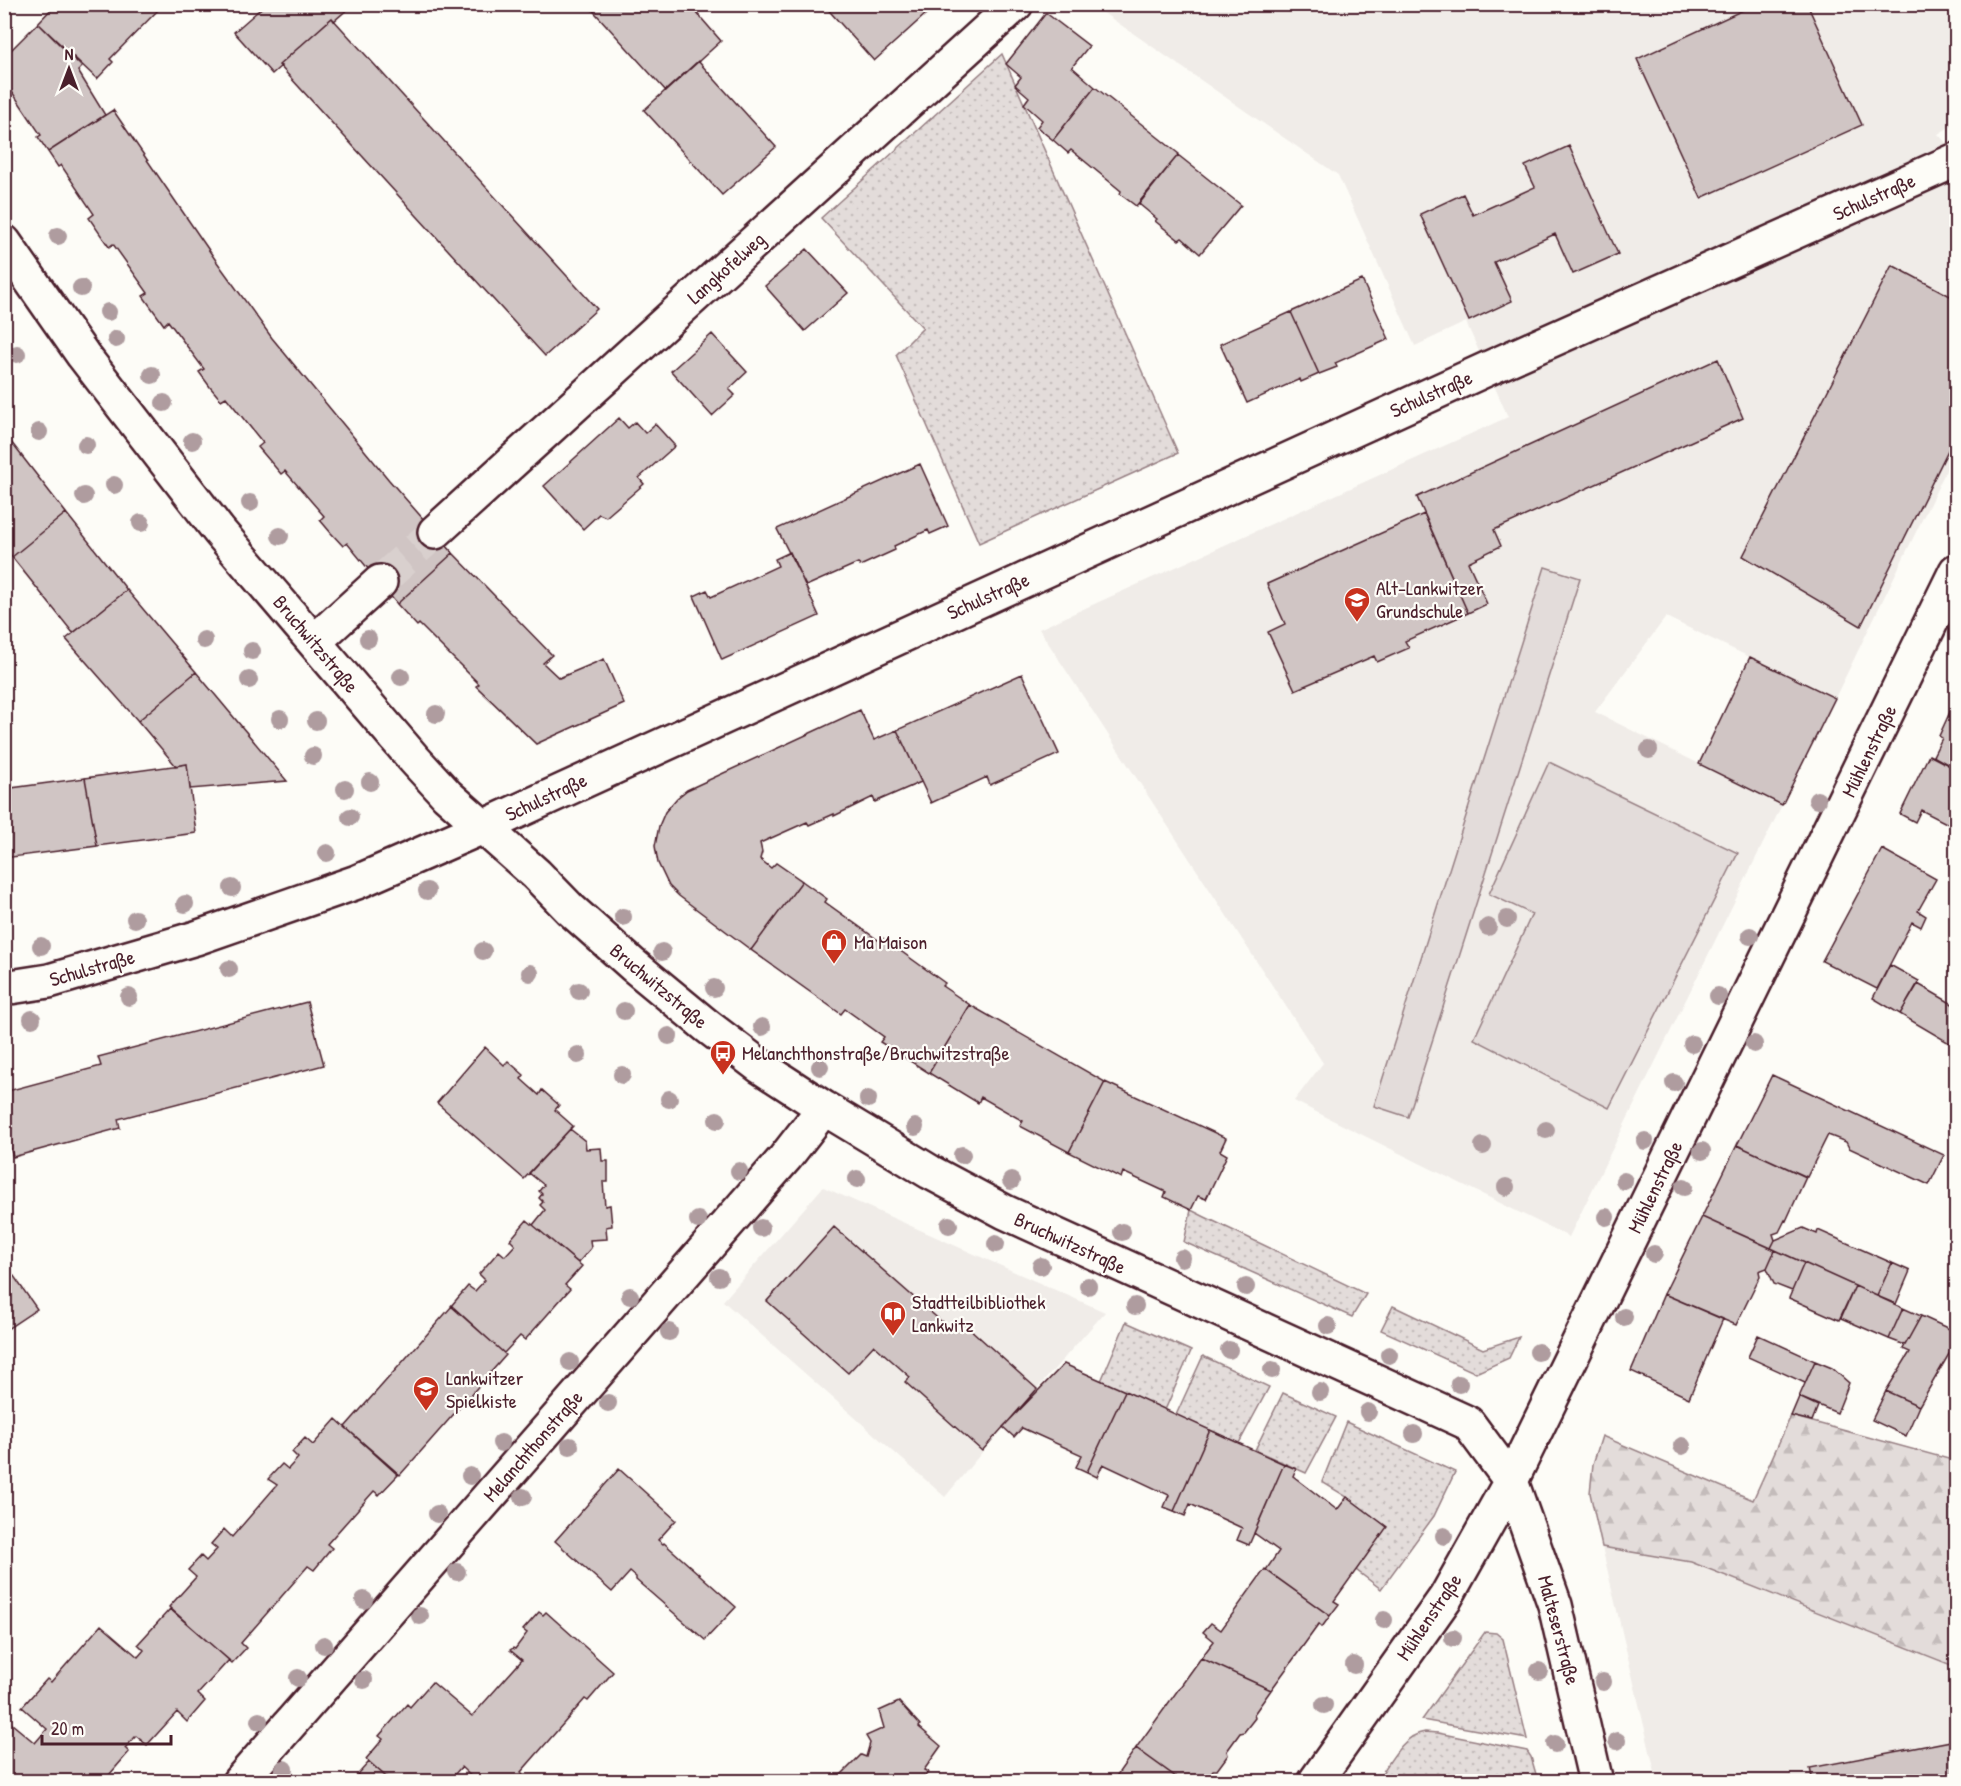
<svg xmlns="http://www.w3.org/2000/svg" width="1961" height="1786" viewBox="0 0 1961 1786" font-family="'Patrick Hand',sans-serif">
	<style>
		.built { fill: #f0ece8 }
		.green { fill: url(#green-dots); stroke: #967e82; stroke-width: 1.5 }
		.forest { fill: url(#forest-firs); stroke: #967e82; stroke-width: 1.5 }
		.pitch { fill: #e3dcda; stroke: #967e82; stroke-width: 1.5 }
		.building { fill: #d0c5c4; stroke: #4a1f2b; stroke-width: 1.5 }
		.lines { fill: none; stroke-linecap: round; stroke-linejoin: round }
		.minor-tunnel { stroke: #d9d0ce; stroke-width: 33; stroke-dasharray: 33 16; stroke-linecap: butt }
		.minor-casing { stroke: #4a1f2b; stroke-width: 38 }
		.minor { stroke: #fdfcf7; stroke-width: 33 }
		.tree { fill: #af9c9f }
		.labels { text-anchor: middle; stroke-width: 4.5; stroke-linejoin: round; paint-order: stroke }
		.street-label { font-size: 20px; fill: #4a1f2b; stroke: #fdfcf7 }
		.poi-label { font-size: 20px; fill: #4a1f2b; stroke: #fdfcf7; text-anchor: start }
	</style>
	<defs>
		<pattern id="green-dots" width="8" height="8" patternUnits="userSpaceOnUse" patternTransform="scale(1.5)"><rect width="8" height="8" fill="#e3dcda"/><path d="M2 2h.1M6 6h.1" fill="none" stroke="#c4bcbb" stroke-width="1.8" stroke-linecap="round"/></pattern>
		<pattern id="forest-firs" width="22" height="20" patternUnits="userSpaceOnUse" patternTransform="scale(1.5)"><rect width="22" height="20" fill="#e3dcda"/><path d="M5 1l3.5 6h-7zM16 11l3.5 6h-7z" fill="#c4bcbb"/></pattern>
	</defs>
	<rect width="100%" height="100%" fill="#fdfcf7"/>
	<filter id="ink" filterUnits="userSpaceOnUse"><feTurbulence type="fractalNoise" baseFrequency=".0167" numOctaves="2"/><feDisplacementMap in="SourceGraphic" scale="12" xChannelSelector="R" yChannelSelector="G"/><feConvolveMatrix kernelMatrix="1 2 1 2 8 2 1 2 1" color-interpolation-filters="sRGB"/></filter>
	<g filter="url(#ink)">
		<!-- built -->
		<path class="built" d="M1092 5H1956V123L1938 134 1956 154V450L1835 698 1666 617 1595 712 1782 805 1569 1237 1294 1101 1323 1063 1039 629 1508 417 1466 322 1415 346 1338 175Z
			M823 1187 1105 1312 1003 1427 945 1497 723 1301Z
			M1602 1547 1691 1562 1956 1667V1781H1657Z"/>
		<!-- green -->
		<path class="green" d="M1002 54 1178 453 979 543 896 355 923 328 821 218Z
			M1191 1210 1205 1217 1366 1294 1352 1317 1184 1242Z
			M1393 1306 1483 1349 1519 1337 1509 1358 1476 1373 1381 1330Z
			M1126 1322 1191 1351 1165 1410 1101 1381Z
			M1203 1356 1269 1387 1239 1443 1176 1415Z
			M1283 1393 1336 1417 1306 1473 1255 1450Z
			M1346 1422 1455 1472 1434 1516 1381 1589 1356 1570 1386 1527 1347 1497 1322 1482Z
			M1485 1632 1496 1633 1503 1639 1527 1739 1422 1720Z
			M1425 1732 1438 1733 1527 1751 1531 1757 1538 1781H1377C1389 1764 1402 1735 1425 1732Z"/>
		<!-- forest -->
		<path class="forest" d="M1791 1416 1956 1461V1667L1691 1562 1602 1547 1590 1493 1593 1464 1602 1436 1753 1500Z"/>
		<!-- pitch -->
		<path class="pitch" d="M1545 567 1580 578 1408 1117 1374 1106Z
			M1549 762 1738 853 1609 1108 1474 1039 1532 914 1489 894Z"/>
		<!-- building -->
		<path class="building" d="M56 4H170L166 8 163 5 110 59 113 62 97 79 38 23Z
			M266 4H347L350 7 334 21 332 18 279 65 281 66 272 74 234 32Z
			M587 4H689L721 41 666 91Z
			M823 4H937L874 61Z
			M1756 4H1807L1862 125 1701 198 1637 59Z
			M1046 13 1089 46 1072 67 1095 87 1053 140 1037 127 1042 120 1024 104 1029 97 1015 85 1021 77 1006 64Z
			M332 18 597 309 545 356 279 65Z
			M38 23 82 67 78 71 105 115 48 152 38 137 41 135 4 80V57Z
			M698 61 776 147 722 195 644 110Z
			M1095 87 1179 154 1136 206 1120 194 1121 191 1071 150 1068 153 1053 140Z
			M113 110 217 262 272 338 389 480 453 553 397 604 347 543 343 546 331 533 320 520 324 516 285 471 281 474 258 447 263 443 226 397 221 400 210 387 199 372 204 369 168 321 164 325 143 296 148 293 113 244 109 247 89 218 94 214 61 165 58 167 48 152Z
			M1569 146 1618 254 1573 274 1555 234 1494 262 1512 301 1469 321 1420 214 1463 194 1473 215 1535 187 1525 166Z
			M1178 155 1241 205 1200 254 1182 238 1179 240 1155 221 1157 219 1139 204Z
			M807 249 848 293 805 331 765 286Z
			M1892 265 1956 299V434L1861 626 1743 556Z
			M1362 280 1389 339 1335 363 1337 367 1319 374 1291 312Z
			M1291 312 1319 374 1301 382 1300 379 1247 403 1220 344Z
			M712 334 747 372 729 389 735 395 712 416 671 371Z
			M1718 359 1743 418 1494 530 1501 546 1468 562 1487 604 1468 613 1417 497Z
			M619 418 628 428 635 422 645 433 655 424 675 446 639 478 644 484 606 517 599 514 583 529 544 486Z
			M4 433 66 513 12 557 4 547Z
			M920 464 948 526 930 534 928 530 894 546 895 550 860 566 858 563 806 586 777 529Z
			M66 513 127 590 73 633 12 557Z
			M1424 514 1468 613 1405 641 1409 648 1377 662 1374 656 1295 690 1268 632 1285 624 1267 584Z
			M790 552 819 616 722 660 694 596 707 590 711 597 778 566 775 559Z
			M453 553 552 655 543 663 559 678 604 659 624 704 536 744 476 686 479 684 419 624 417 626 397 604Z
			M127 590 196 672 138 721 66 639Z
			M1750 657 1835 698 1782 805 1699 764Z
			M196 672 287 781 190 789 187 764 176 766 138 721Z
			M1022 674 1059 754 990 785 987 777 931 803 897 730Z
			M1956 699V769L1933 756 1942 738 1939 736Z
			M860 710 874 740 897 730 921 782 875 802 873 797 834 816V814L809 825 807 822 760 843 762 852 760 859 771 868 776 863 802 881 751 950 679 896 669 886 658 863 655 846 659 826 665 812 677 798 687 790Z
			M1929 755 1956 769V828L1921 810 1915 822 1900 814Z
			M187 764 196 833 97 846 85 778Z
			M85 778 97 846 4 858V789Z
			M1882 849 1936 879 1918 911 1926 916 1921 927 1912 922 1877 989 1822 961Z
			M802 881 827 899 825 902 878 940 881 937 945 983 942 986 970 1005 929 1073 880 1042 884 1037 845 1009 841 1014 751 950Z
			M1890 965 1919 981 1900 1014 1873 998Z
			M1918 984 1956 1006V1047L1900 1014Z
			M307 1002 324 1065 118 1119 120 1128 13 1157 4 1127V1092L101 1066 98 1057Z
			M970 1005 1105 1082 1069 1152 1020 1126 1023 1121 981 1097 978 1103 929 1073Z
			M485 1047 504 1065 508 1061 524 1075 521 1079 539 1095 542 1090 559 1105 555 1110 573 1126 524 1179 437 1103Z
			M1772 1075 1944 1155 1929 1185 1849 1148 1846 1142 1828 1135 1807 1177 1737 1145Z
			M1105 1082 1226 1138 1220 1151 1227 1155 1206 1199 1198 1196 1191 1210 1164 1197 1166 1192 1123 1172 1121 1178 1069 1152Z
			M570 1129 585 1141 586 1149 601 1148 602 1161H608V1182H603L605 1206 610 1205 612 1226 606 1227 607 1239 590 1240 591 1248 578 1263 533 1225 545 1210 540 1205 543 1202 539 1198 542 1194 539 1191 544 1185 529 1173Z
			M1737 1145 1806 1177 1786 1221 1785 1220 1779 1232 1773 1234 1775 1240 1771 1248 1702 1217Z
			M1702 1217 1775 1250 1767 1268 1759 1271 1760 1276 1736 1325 1664 1294Z
			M527 1220 582 1266 565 1285 570 1289 525 1340 520 1336 504 1353 451 1306 468 1286 475 1291 485 1280 479 1274 499 1251 505 1256 515 1245 510 1240Z
			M834 1227 951 1330 960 1320 1037 1389 982 1451 905 1382 910 1377 874 1345 848 1373 767 1301Z
			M1803 1228 1817 1234 1818 1230 1892 1263 1877 1296 1771 1248 1775 1240Z
			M1775 1250 1804 1263 1792 1291 1774 1284 1767 1268Z
			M4 1262 37 1309 4 1331Z
			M1804 1263 1855 1286 1839 1320 1789 1298Z
			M1892 1263 1910 1271 1896 1304 1877 1296Z
			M1855 1286 1903 1308 1889 1339 1841 1318Z
			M1664 1294 1723 1319 1689 1398 1631 1371Z
			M452 1306 506 1355 400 1475 345 1427Z
			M1903 1308 1921 1316 1905 1345 1889 1339Z
			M1921 1316 1956 1332V1342L1919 1406 1886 1391 1910 1352 1903 1349Z
			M1758 1335 1815 1361 1805 1383 1748 1357Z
			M1815 1361 1832 1368 1849 1383 1837 1413 1799 1397Z
			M1064 1364 1125 1391 1087 1472 1076 1467 1082 1455 1022 1428 1014 1437 1003 1427Z
			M1125 1391 1210 1430 1174 1511 1164 1507 1169 1495 1103 1464 1097 1477 1087 1472Z
			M1886 1391 1919 1406 1906 1436 1872 1420Z
			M1799 1397 1818 1406 1812 1421 1791 1416Z
			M336 1419 398 1475 379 1495 374 1491 327 1544 332 1548 314 1570 308 1566 241 1643 246 1648 232 1663 169 1607 196 1577 188 1570 201 1556 206 1561 217 1549 211 1544 224 1529 232 1537 277 1485 268 1479 282 1464 288 1469 298 1458 292 1452 305 1438 313 1445Z
			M1210 1430 1284 1464 1249 1545 1237 1540 1242 1528 1190 1504 1185 1516 1174 1511Z
			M1284 1464 1296 1469 1293 1476 1337 1510 1347 1497 1387 1527 1334 1601 1339 1604 1330 1616 1266 1570 1279 1551 1254 1533Z
			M619 1469 676 1520 658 1540 663 1544 664 1543 736 1607 705 1640 636 1580V1577L630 1572 612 1592 555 1541Z
			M1265 1569 1330 1616 1322 1627 1319 1624 1271 1690 1201 1658 1214 1641 1203 1632 1211 1623 1221 1630Z
			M170 1609 229 1660 198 1694 205 1701 187 1722 177 1712 147 1745 136 1736 125 1748 129 1752 103 1782H94L87 1776 82 1782H4V1721L6 1719 35 1743 47 1729 22 1707 47 1679 51 1682 101 1625 138 1657 144 1650 138 1644Z
			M539 1612 543 1615 546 1612 613 1672 588 1701 585 1699 521 1772 523 1774 517 1782H477L461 1767 448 1782H392L366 1759 383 1739 379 1736 407 1704 410 1707 432 1682 472 1716 522 1660 510 1650 513 1648 515 1649 527 1633 523 1630Z
			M1201 1658 1271 1690 1254 1714 1255 1718 1244 1732 1240 1733 1227 1751 1228 1755 1217 1770H1213L1205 1782H1183L1136 1748Z
			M899 1702 920 1725 919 1727 941 1746 924 1770 928 1772 921 1782H834L861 1755 866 1757 870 1743 866 1736 884 1728 879 1711Z
			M1956 1740V1782H1813L1810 1768Z
			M1136 1748 1183 1782H1112Z
			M369 1762 392 1782H351Z"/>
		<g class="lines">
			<!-- minor-tunnel -->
			<path class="minor-tunnel" d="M380 582 435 532"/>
			<!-- minor casing -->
			<g class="minor-casing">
				<path id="minor" d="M4 242 83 355 219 531 414 759 447 795 536 874 570 909 633 965 707 1026 761 1067 824 1108 930 1172 1005 1212 1468 1423 1511 1481 1555 1605 1596 1782
					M435 532 1016 4
					M314 642 380 582
					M4 988 49 981 196 938 357 882 483 827 1489 368 1956 160
					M239 1782 785 1158 824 1108
					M1315 1782 1446 1597 1511 1481 1956 571"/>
			</g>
			<!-- minor -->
			<use href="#minor" class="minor"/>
		</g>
		<!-- trees -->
		<g class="tree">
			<circle cx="58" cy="236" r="9"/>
			<circle cx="81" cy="288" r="9"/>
			<circle cx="108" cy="312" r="9"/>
			<circle cx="116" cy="339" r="9"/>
			<circle cx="17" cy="354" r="9"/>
			<circle cx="152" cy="375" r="9"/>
			<circle cx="164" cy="403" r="9"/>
			<circle cx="39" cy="432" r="9"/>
			<circle cx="192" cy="441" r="9"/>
			<circle cx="86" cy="445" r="9"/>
			<circle cx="114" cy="485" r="9"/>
			<circle cx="84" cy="496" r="9"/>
			<circle cx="250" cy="503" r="9"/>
			<circle cx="141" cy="523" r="9"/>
			<circle cx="280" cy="536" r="9"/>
			<circle cx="368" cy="639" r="9"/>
			<circle cx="204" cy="640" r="9"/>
			<circle cx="252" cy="651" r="9"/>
			<circle cx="401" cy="677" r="9"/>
			<circle cx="249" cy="680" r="9"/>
			<circle cx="436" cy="714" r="9"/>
			<circle cx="280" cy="719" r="9"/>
			<circle cx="316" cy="721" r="9"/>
			<circle cx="1649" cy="750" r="9"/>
			<circle cx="313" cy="756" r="9"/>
			<circle cx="370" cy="782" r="9"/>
			<circle cx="345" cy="789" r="9"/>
			<circle cx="1817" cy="800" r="9"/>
			<circle cx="350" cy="817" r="9"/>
			<circle cx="327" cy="853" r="9"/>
			<circle cx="232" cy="888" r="9"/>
			<circle cx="427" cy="891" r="9"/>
			<circle cx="185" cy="904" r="9"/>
			<circle cx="623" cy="917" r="9"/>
			<circle cx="135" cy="919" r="9"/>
			<circle cx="1507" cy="919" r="9"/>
			<circle cx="1488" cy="927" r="9"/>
			<circle cx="1750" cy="936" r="9"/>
			<circle cx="41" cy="946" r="9"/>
			<circle cx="483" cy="951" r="9"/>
			<circle cx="662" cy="952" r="9"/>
			<circle cx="229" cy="969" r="9"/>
			<circle cx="530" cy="973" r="9"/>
			<circle cx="714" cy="988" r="9"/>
			<circle cx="579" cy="991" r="9"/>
			<circle cx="1718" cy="996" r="9"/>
			<circle cx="129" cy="997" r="9"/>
			<circle cx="624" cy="1011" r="9"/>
			<circle cx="32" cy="1019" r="9"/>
			<circle cx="762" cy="1027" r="9"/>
			<circle cx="669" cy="1036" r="9"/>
			<circle cx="1692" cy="1044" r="9"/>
			<circle cx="1754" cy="1044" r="9"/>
			<circle cx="578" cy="1055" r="9"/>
			<circle cx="820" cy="1067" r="9"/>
			<circle cx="622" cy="1075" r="9"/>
			<circle cx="1674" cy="1083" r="9"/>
			<circle cx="669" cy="1099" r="9"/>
			<circle cx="868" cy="1099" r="9"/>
			<circle cx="717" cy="1120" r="9"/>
			<circle cx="915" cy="1127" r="9"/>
			<circle cx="1546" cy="1130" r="9"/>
			<circle cx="1645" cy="1141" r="9"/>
			<circle cx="1483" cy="1146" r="9"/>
			<circle cx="1702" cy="1151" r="9"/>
			<circle cx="962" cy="1155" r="9"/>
			<circle cx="739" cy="1171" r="9"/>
			<circle cx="857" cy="1179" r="9"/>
			<circle cx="1011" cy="1181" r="9"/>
			<circle cx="1624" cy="1181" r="9"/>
			<circle cx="1506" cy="1187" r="9"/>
			<circle cx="1684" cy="1187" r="9"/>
			<circle cx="1606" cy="1217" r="9"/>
			<circle cx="698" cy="1220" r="9"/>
			<circle cx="949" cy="1225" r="9"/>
			<circle cx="761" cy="1228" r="9"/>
			<circle cx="1122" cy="1232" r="9"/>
			<circle cx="996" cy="1244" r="9"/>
			<circle cx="1654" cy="1254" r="9"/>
			<circle cx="1182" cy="1258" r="9"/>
			<circle cx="1041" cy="1266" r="9"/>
			<circle cx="719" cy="1277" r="9"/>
			<circle cx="1088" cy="1286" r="9"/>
			<circle cx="1246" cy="1287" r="9"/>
			<circle cx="630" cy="1296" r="9"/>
			<circle cx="1135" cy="1306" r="9"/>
			<circle cx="1624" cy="1317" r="9"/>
			<circle cx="1328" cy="1326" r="9"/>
			<circle cx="669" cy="1332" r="9"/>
			<circle cx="1229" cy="1350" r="9"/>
			<circle cx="1538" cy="1352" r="9"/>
			<circle cx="1389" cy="1355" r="9"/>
			<circle cx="570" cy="1362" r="9"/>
			<circle cx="1272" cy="1370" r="9"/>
			<circle cx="1459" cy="1384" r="9"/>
			<circle cx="1320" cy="1392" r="9"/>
			<circle cx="608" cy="1403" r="9"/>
			<circle cx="1368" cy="1412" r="9"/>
			<circle cx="1414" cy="1434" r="9"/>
			<circle cx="501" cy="1443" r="9"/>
			<circle cx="570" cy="1446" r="9"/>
			<circle cx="1682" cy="1446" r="9"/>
			<circle cx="470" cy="1476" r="9"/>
			<circle cx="523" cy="1497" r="9"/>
			<circle cx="437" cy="1514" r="9"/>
			<circle cx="1444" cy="1536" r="9"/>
			<circle cx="457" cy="1572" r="9"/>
			<circle cx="364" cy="1600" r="9"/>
			<circle cx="420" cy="1616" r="9"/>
			<circle cx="1384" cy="1620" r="9"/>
			<circle cx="1453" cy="1638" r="9"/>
			<circle cx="324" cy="1645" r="9"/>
			<circle cx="1354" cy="1665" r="9"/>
			<circle cx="1539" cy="1671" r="9"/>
			<circle cx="298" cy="1678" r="9"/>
			<circle cx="364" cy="1680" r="9"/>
			<circle cx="1603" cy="1682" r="9"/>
			<circle cx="1324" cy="1705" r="9"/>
			<circle cx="259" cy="1721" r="9"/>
			<circle cx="1617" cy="1741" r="9"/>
			<circle cx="1555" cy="1744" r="9"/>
			<circle cx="284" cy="1769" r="9"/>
		</g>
	</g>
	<!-- icons -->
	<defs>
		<g id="school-pin" transform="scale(1.35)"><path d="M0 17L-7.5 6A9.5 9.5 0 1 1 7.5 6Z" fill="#c8321e" stroke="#fdfcf7"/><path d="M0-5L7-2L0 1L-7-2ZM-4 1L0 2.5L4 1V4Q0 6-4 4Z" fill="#fff"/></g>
		<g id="shop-pin" transform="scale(1.35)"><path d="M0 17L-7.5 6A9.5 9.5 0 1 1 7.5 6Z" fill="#c8321e" stroke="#fdfcf7"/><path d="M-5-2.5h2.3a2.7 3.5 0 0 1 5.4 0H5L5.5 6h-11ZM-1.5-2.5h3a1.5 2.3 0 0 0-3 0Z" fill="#fff"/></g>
		<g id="bus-pin" transform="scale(1.35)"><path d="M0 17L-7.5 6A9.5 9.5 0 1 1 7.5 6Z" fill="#c8321e" stroke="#fdfcf7"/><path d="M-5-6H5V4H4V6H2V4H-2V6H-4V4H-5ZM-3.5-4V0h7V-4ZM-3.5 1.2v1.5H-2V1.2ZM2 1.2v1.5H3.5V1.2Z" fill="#fff"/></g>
		<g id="library-pin" transform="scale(1.35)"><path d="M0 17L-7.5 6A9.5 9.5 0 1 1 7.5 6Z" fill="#c8321e" stroke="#fdfcf7"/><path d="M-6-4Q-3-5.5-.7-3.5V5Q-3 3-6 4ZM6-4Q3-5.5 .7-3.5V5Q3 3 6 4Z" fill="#fff"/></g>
	</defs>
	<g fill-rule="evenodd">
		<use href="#school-pin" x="1357" y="600"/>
		<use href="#shop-pin" x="834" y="942"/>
		<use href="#bus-pin" x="723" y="1053"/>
		<use href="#library-pin" x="893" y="1314"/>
		<use href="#school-pin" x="426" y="1389"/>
	</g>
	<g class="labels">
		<!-- street labels -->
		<g class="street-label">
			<text transform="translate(1874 197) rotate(-24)" y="7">Schulstraße</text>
			<text transform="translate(726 268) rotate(-42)" y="7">Langkofelweg</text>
			<text transform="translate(1431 394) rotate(-24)" y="7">Schulstraße</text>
			<text transform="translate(988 596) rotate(-24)" y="7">Schulstraße</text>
			<text transform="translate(316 644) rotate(50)" y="7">Bruchwitzstraße</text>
			<text transform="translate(1869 751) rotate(-64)" y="7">Mühlenstraße</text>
			<text transform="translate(546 797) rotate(-25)" y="7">Schulstraße</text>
			<text transform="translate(92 968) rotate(-16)" y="7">Schulstraße</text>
			<text transform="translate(659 986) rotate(40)" y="7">Bruchwitzstraße</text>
			<text transform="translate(1655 1187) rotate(-64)" y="7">Mühlenstraße</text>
			<text transform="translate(1070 1243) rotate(25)" y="7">Bruchwitzstraße</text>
			<text transform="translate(533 1446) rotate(-49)" y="7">Melanchthonstraße</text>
			<text transform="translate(1429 1617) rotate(-56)" y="7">Mühlenstraße</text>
			<text transform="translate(1559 1630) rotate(75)" y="7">Malteserstraße</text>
		</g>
		<!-- poi labels -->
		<g class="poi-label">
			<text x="1376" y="595">Alt-Lankwitzer<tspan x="1376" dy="23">Grundschule</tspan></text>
			<text x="854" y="949">Ma Maison</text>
			<text x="742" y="1060">Melanchthonstraße/Bruchwitzstraße</text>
			<text x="912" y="1309">Stadtteilbibliothek<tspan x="912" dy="23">Lankwitz</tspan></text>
			<text x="446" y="1385">Lankwitzer<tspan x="446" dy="23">Spielkiste</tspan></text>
		</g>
	</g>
	<!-- margin -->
	<rect width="1961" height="1786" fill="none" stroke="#fdfcf7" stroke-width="24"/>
	<rect x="12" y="12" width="1937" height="1762" fill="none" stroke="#4a1f2b" stroke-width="2" filter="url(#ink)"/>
	<!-- north arrow -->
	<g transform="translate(69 69)" stroke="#fdfcf7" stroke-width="4.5" paint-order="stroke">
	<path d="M0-4.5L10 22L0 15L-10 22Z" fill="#4a1f2b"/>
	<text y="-9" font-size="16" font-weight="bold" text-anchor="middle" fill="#4a1f2b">N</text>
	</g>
	<!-- scale -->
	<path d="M42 1735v9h129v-9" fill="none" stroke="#4a1f2b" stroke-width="3"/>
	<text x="51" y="1735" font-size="18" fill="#4a1f2b" stroke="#fdfcf7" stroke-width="4.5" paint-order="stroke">20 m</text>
</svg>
